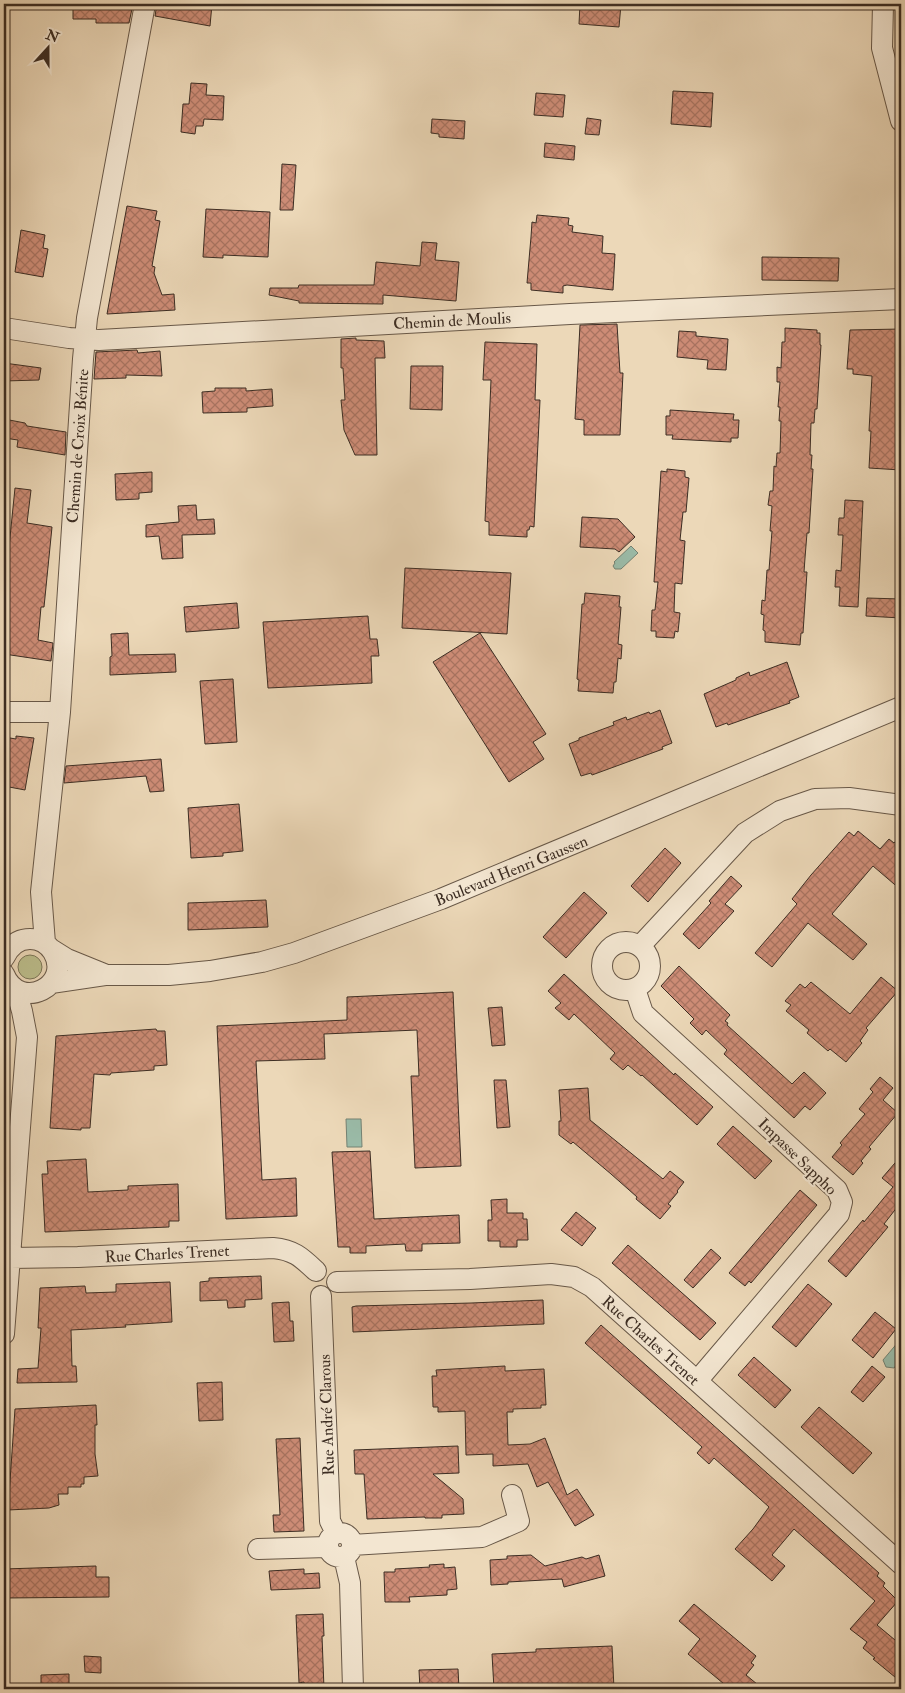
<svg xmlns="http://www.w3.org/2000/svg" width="905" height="1693" viewBox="0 0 905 1693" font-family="'IM FELL Double Pica',serif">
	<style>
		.grass { fill: #bcbe8c; stroke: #7c7658 }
		.water { fill: #9abba8; stroke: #748273 }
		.building { fill: url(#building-cross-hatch); stroke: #3c2d23 }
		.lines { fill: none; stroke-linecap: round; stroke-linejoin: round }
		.minor-casing { stroke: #685848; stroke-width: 22 }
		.minor { stroke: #f3e6d1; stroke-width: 20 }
		.labels { text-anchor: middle; stroke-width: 4; stroke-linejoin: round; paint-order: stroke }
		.street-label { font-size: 16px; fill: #3c2d23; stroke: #f3e6d1 }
	</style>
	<defs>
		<pattern id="building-cross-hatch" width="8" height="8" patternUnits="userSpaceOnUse" patternTransform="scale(1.25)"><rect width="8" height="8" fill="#cd8c76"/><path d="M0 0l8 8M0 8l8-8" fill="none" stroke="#a87360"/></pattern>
	</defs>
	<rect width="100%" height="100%" fill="#ecd8b8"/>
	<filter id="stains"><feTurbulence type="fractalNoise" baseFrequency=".004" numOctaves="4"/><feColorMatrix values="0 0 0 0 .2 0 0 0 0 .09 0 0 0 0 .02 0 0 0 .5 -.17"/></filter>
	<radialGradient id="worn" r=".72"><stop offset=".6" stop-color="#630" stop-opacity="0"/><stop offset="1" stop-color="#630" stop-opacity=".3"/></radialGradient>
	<!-- grass -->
	<path class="grass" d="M18 967a12 12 0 1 1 24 0a12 12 0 1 1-24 0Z"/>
	<!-- water -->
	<path class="water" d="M631 546 638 553 621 569H615L613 566 615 563 614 562Z
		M346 1119H361L362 1147H347Z
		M899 1341 901 1343V1359L894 1368 886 1367 883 1360Z"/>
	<!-- building -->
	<path class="building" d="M73 4H133L129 23H96V19H73Z
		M157 4H212L210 26 155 16Z
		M580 4H621L619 27 579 24Z
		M191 83 207 84 206 95 224 96 223 120 204 119 203 126H196L195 134 181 132 183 104H189Z
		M673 91 713 93 711 127 671 124Z
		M536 93 565 95 563 117 534 115Z
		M587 118 601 120 599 135 585 134Z
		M432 119 465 121 464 139 439 137V134L431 133Z
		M545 143 575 146 574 160 544 157Z
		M282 164 296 165 293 210H280Z
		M127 206 157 211 155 220 160 221 152 266 155 267 154 273 162 295 174 294 175 310 107 314Z
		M206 209 270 212 268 257 223 255V258L203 257Z
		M537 215 569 218 568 225 573 226 572 232 603 236 602 253 615 254 613 290 567 285 563 286V293L531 290V283H527L531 237 532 222 536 223Z
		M21 230 45 235 43 248 48 249 43 277 15 272Z
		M422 242 437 243 435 260 459 262 456 301 383 295V304L299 303V301L269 295 270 288H298L299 285H374L376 262 420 266Z
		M762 257 839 258 838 281 762 280Z
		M617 324 620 373H623L620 435H584V420L575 419 580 325Z
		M785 328 817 330V333H820V345H821L817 409H815L814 423H811L810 455H812L811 469H813L809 533H807L805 558 804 572H807L803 633H801L800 645 765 642V631L763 630 764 615 761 614 762 600 765 601 767 570H769L772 531H770L772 506 768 505 770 491H773L774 466 776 467 777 453H780L781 421H779L780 407H778L780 382H777V367L781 368 782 342H785Z
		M901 329V470L869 468 871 431H869L872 376 853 374V369H847L850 330Z
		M679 331 696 332V336L728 339 726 370 707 369 708 360 677 357Z
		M356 338V340L384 341 385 358H375L377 455H355L344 430 341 400H345L343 368H341V339Z
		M485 342 537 344 535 400H540L534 527 530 526 529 530H527V537L489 535V522L485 521 491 380H483Z
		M137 350 138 353 160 351 162 376 126 375V378L94 379 96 352Z
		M4 363 41 368 39 380 4 381Z
		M411 366H443L442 410 410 409Z
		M215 388H246V391L272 389 273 406 247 408V412L203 413 202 392 215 391Z
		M670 410 734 414 733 420H739L738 438H731V442L672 439 673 435H666V416H670Z
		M4 419 25 423 27 426 66 432 65 455 17 447 18 440 4 438Z
		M667 469 685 471V477L689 478 686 512H683L680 540 685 541 682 584 675 583 674 612 680 613 678 632 675 631 674 638 656 637V631H651L652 610H655L658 582H654L661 471 667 472Z
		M152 472V492L139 493V499L116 500 115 474Z
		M15 488 31 490 27 523 52 527 44 607H41L38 640 53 643 51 661 4 654V548L9 549V547Z
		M845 500 863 501 858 607 839 606 840 587H835L836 570 841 571 843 535H838L839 518H844Z
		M196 505 197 520 214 519 215 534 182 535 183 558 162 559 159 536 146 537V525L179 522 178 506Z
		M582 517 618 519 635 537 619 552 615 549 580 547Z
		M405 568 511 573 507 634 402 628Z
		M585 593 620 596 619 607H621L618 644 622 645 621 659 618 658 616 682H614L613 693 578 691 579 680 577 679 582 604H584Z
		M867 598 901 599V618L866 616Z
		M237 603 239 628 186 632 184 607Z
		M368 616 370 639H377L379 656H371L372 683 268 688 263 622Z
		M128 633 129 655 175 654 176 672 110 675V657L112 656 111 634Z
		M480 633 546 734 533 742 544 759 509 782 433 662Z
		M787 662 799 697 789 701 790 703 728 725 727 723 716 727 704 694 736 680V678L749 672 750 676Z
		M233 679 237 742 205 744 200 681Z
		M660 710 672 743 662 747 663 749 592 775 591 773 581 776 569 744 579 740V738L614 725 613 722 626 717 627 720 649 712 650 714Z
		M16 736 34 738 25 790 4 786V737L16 739Z
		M161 759 164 791 150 792 146 776 64 783 66 766Z
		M239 804 243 851 223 853V856L191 858 188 808Z
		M858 831 880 849 889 839 894 843 901 835V890L873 866 832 914 867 944 853 960 808 923 772 967 755 953 797 904 792 899 811 875 849 832 854 836Z
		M665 848 681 863 648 902 631 886Z
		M731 876 742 886 725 904 734 911 699 949 683 934 711 903 709 901Z
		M584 892 607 913 566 958 543 937Z
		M266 900 268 927 188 930V903Z
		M679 966 730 1015 725 1021 728 1023 727 1025 792 1084 804 1072 826 1093 810 1110 805 1106 794 1118 724 1054 727 1050 706 1030 702 1035 690 1023 694 1019 661 986Z
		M564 974 674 1075 675 1073 713 1107 697 1125 642 1075 641 1076 628 1065 623 1070 610 1059 615 1053 574 1014 569 1020 555 1008 561 1003 548 991Z
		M881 977 898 991 866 1028 868 1030 860 1041 862 1043 846 1062 830 1049 828 1051 807 1033 809 1030 786 1011 791 1005 785 1001 800 984 805 988 811 982 850 1014Z
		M453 992 461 1166 415 1168 411 1076H419L417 1030 324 1034 325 1059 256 1061 262 1180 296 1178 297 1216 226 1219 217 1026 347 1020V997Z
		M502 1007 505 1045 492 1046 488 1008Z
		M156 1029 157 1031H165L167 1065 154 1066V1070L111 1073 110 1075 94 1074 90 1128H81V1130L50 1128 56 1036Z
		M880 1077 893 1088 883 1100 898 1113 869 1147 871 1149 861 1161 863 1163 853 1175 832 1157 842 1145 840 1143 865 1114 859 1109 873 1092 870 1089Z
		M494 1080H506L510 1127 497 1128Z
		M588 1088 590 1120 663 1179 670 1171 684 1182 677 1191 678 1192 668 1204 671 1206 660 1219 636 1199 637 1197 611 1174 573 1142 571 1144 559 1135V1121H561L559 1090Z
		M733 1126 772 1161 755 1179 717 1144Z
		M370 1151 374 1219 459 1215 460 1243 422 1244V1251H406L405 1244 366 1246V1253H350V1247H338L332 1152Z
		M901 1156V1199L896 1205 898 1206 884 1224 888 1227 846 1277 828 1261 863 1220 864 1222 893 1187 882 1178Z
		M86 1159 88 1192 128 1190V1186L178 1184 179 1221H169V1227L45 1232 42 1174H48L47 1161Z
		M800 1190 817 1205 751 1283 749 1281 745 1286 729 1273Z
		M507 1199V1213H523V1219H527L528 1240H517V1247H500V1241H488V1220H492L491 1200Z
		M576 1212 596 1228 582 1246 561 1230Z
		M628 1245 716 1323 700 1340 612 1263Z
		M711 1249 721 1258 693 1288 684 1280Z
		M261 1276 262 1299 245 1300V1307L228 1308 227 1300 200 1301V1282L209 1281V1278Z
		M170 1282 172 1322 125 1325 126 1327 71 1330 72 1366H76L77 1382 17 1383 18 1369 38 1368 41 1328H38L40 1288 85 1286 86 1293 116 1292V1284Z
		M808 1284 832 1304 796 1347 772 1327Z
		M543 1300 544 1324 353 1332 352 1307 356 1306 471 1303Z
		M289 1302 290 1321H293L294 1341 274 1342 272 1303Z
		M875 1312 896 1329 873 1358 852 1340Z
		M601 1325 879 1573 877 1576 885 1583 883 1586 898 1601 877 1625 901 1645V1682L873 1659 875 1658 863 1648 867 1642 850 1629 875 1601 794 1529 772 1555 785 1566 772 1581 735 1549 753 1529 769 1507 714 1458 709 1464 697 1453 702 1447 585 1343Z
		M754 1357 791 1390 775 1408 738 1375Z
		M505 1366V1371L544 1369 546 1405H541V1408L513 1409V1412H507L508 1445 530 1444 545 1438 567 1495 577 1489 594 1515 575 1526 548 1482 537 1487 528 1464 493 1466V1454L466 1455 465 1411 438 1412V1407H433L432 1376H437L436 1370Z
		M872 1366 885 1377 863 1402 851 1392Z
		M222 1382 223 1420 199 1421 197 1383Z
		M96 1405 97 1425H95V1454L98 1476 84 1477V1484H81V1487H68V1494H58L59 1505 49 1508 8 1510 15 1409Z
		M819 1407 872 1453 853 1474 801 1427Z
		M300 1438 304 1531 274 1532 273 1515H280L276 1439Z
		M458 1446 459 1473 433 1474 463 1499 464 1514 442 1515V1518H425V1517L367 1519 364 1474H355L354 1450Z
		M531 1555 545 1566 582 1557 586 1559 599 1555 605 1576 564 1587 562 1579 508 1582V1584L491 1585 490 1560 507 1559V1556Z
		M444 1564V1568L455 1567 457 1589 447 1590V1595L409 1597 410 1602H385L384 1572H395V1569L430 1567 429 1565Z
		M96 1566V1577H109V1597L5 1598 6 1583H4V1569Z
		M304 1569V1574L319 1573 320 1588 271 1590 269 1571Z
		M694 1604 756 1656 751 1663 754 1665 746 1675 763 1689H730L688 1654 700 1639 679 1621Z
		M323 1614 324 1636H322L324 1689H304V1682L299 1683 296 1615Z
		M612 1646 614 1689H494L492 1654 536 1652V1649Z
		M84 1656 101 1657V1673L85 1672Z
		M458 1669 459 1689H420L419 1670Z
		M69 1674V1689H41V1675Z"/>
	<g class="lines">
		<!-- minor casing -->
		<g class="minor-casing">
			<path id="minor" d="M883 4 882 48 901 121
				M4 328 69 338 99 340 570 314 901 299
				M4 712H60
				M602 966a24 24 0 1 1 48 0a24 24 0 1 1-48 0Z
				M45 943 41 892 60 712 83 359 87 318 145 4
				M640 946 745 833 780 811 815 799 849 798 901 805
				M51 949 67 959 104 974
				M4 958C9 947 17 939 30 939 39 939 48 944 53 952 73 985 20 1013 4 974
				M51 983 105 975H169L210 971 262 962 294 953 441 899 901 707
				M635 989 643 1013 837 1190 842 1202 839 1214 697 1381
				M10 1258 78 1257 273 1248C294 1250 301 1257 316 1271
				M337 1282 470 1279 551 1274 574 1277 592 1287 901 1564
				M321 1296 330 1521 336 1533
				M4 1334 27 1037 22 1011 16 990
				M328 1545a12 12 0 1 1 24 0a12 12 0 1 1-24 0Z
				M352 1545 482 1537 519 1521 512 1495
				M258 1549 327 1547
				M344 1557 350 1583 353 1689"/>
		</g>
		<!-- minor -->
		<use href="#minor" class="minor"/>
	</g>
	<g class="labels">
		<!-- street labels -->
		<g class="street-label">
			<text transform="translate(452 320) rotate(-3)" y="6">Chemin de Moulis</text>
			<text transform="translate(77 446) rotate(-86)" y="6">Chemin de Croix Bénite</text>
			<text transform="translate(511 870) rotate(-22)" y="6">Boulevard Henri Gaussen</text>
			<text transform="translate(798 1156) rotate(44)" y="6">Impasse Sappho</text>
			<text transform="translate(167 1253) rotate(-3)" y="6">Rue Charles Trenet</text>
			<text transform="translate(651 1340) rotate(42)" y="6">Rue Charles Trenet</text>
			<text transform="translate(326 1415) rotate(-92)" y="6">Rue André Clarous</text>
		</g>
	</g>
	<!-- margin -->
	<rect width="905" height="1693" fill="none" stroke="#ecd8b8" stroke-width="20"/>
	<rect x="5" y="5" width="895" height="1683" fill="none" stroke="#3c2d23" stroke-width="2.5"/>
	<rect x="10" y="10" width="885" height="1673" fill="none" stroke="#3c2d23"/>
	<!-- north arrow -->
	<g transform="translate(48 48) rotate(21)" stroke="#f3e6d1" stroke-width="4" paint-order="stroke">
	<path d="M0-4L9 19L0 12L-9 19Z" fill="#3c2d23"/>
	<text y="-8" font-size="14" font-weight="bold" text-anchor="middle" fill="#3c2d23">N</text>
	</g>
	<rect width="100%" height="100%" filter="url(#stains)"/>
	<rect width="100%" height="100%" fill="url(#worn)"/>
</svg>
